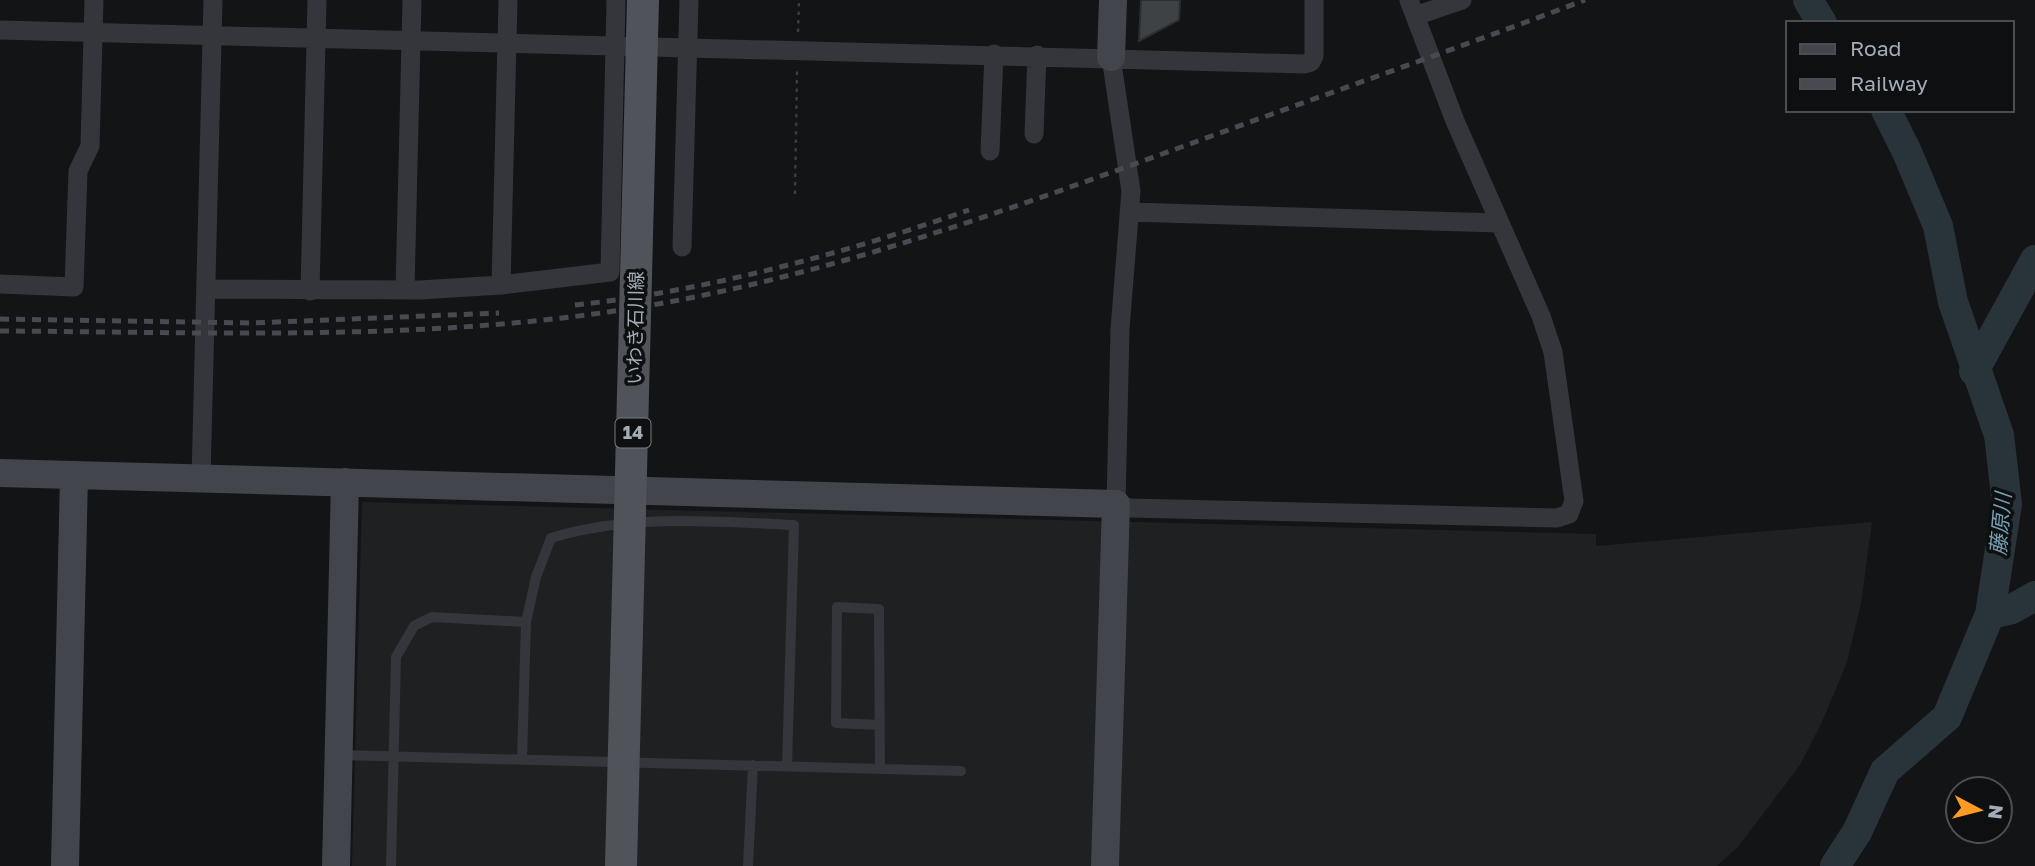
<svg xmlns="http://www.w3.org/2000/svg" width="2035" height="866" viewBox="0 0 2035 866" font-family="'Golos Text','Noto Sans JP',sans-serif">
	<style>
		.built { fill: #1f2022 }
		.lines { fill: none; stroke-linecap: round; stroke-linejoin: round }
		.river { stroke: #29343a; stroke-width: 30 }
		.building { fill: #3f4245; stroke: #2d2e32; stroke-width: 2 }
		.path { stroke: #3a3d42; stroke-width: 2.5; stroke-dasharray: 3.5 5; stroke-linecap: butt }
		.lane { stroke: #34363b; stroke-width: 10 }
		.street { stroke: #34363b; stroke-width: 19 }
		.secondary { stroke: #42454b; stroke-width: 28 }
		.rail { stroke: #474a50; stroke-width: 5; stroke-dasharray: 9 7; stroke-linecap: butt }
		.primary-bridge { stroke: #50535a; stroke-width: 32 }
		.labels { text-anchor: middle; stroke-width: 7; stroke-linejoin: round; paint-order: stroke }
		.shield { fill: #0e0f10; stroke: #777d85; stroke-width: 2 }
		.shield-label { font-size: 18px; font-weight: bold; fill: #a4acb7 }
		.street-label { font-size: 19px; fill: #a4acb7; stroke: #0e0f10 }
		.water-label { font-size: 21px; font-style: italic; fill: #78a0b5; stroke: #0e0f10 }
	</style>
	<rect width="100%" height="100%" fill="#131415"/>
	<!-- built -->
	<path class="built" d="M362 502 1596 534V546L1872 522 1861 604 1846 665 1821 724 1800 765 1738 847 1717 866H352Z"/>
	<g class="lines">
		<!-- river -->
		<path class="river" d="M1808 0 1822 23
			M1974 371 2035 260
			M1990 614 2012 609 2035 596
			M1835 866 1857 832 1885 771 1947 717 1990 614 2007 504 1999 435 1953 302 1938 226 1907 152 1886 110"/>
	</g>
	<!-- building -->
	<path class="building" d="M1141 0H1180L1179 20 1139 41Z"/>
	<g class="lines">
		<!-- path -->
		<path class="path" d="M798 32 799 0
			M795 194 797 70"/>
		<!-- lane -->
		<path class="lane" d="M880 725 836 723 837 607 879 609 880 769
			M340 755 961 771
			M522 759 526 622 536 577 551 538C630 514 712 521 794 525L787 766
			M391 866 396 657 414 626 432 617 526 622
			M748 866 753 765"/>
		<!-- street -->
		<path class="street" d="M1415 16 1462 0
			M0 30 1304 64 1311 62 1314 56V0
			M1111 57 1131 191 1120 329 1116 504 1130 508 1557 518 1569 514 1574 501 1553 352 1541 316 1455 121 1409 0
			M1034 134 1037 55
			M990 151 994 54
			M1129 212 1499 223
			M682 247 689 0
			M0 284 74 287 78 171 90 146 94 0
			M501 285 508 0
			M208 289 420 290 501 285 610 272 616 0
			M405 289 412 0
			M310 291 317 0
			M201 478 213 0"/>
		<!-- secondary -->
		<path class="secondary" d="M1111 57 1113 0
			M0 473 1116 504 1105 866
			M65 866 74 476
			M336 866 345 482"/>
		<!-- rail -->
		<path class="rail" d="M575 305C707 291 845 253 969 210
			M0 319 252 323 499 313
			M0 331C202 332 407 341 608 312 804 284 991 216 1176 149 1312 99 1450 51 1585 0"/>
		<!-- primary-bridge -->
		<path class="primary-bridge" d="M621 866 643 0"/>
	</g>
	<g class="labels">
		<!-- shield labels -->
		<rect class="shield" x="615.5" y="418.5" width="35" height="29" rx="5"/>
		<g class="shield-label">
			<text x="633" y="439">14</text>
		</g>
		<!-- street labels -->
		<g class="street-label">
			<text transform="translate(635 328) rotate(-89)" y="7">いわき石川線</text>
		</g>
		<!-- water labels -->
		<g class="water-label">
			<text transform="translate(2001 524) rotate(-85)" y="7">藤原川</text>
		</g>
	</g>
	<!-- legend -->
	<rect x="1786" y="21" width="228" height="91" fill="#0e0f10" stroke="#4a4e53" stroke-width="2"/>
	<rect x="1800" y="44" width="35" height="10" fill="#42454b" stroke="#4a4e53" stroke-width="2"/>
	<text x="1850" y="56" font-size="21" fill="#a4acb7">Road</text>
	<rect x="1800" y="79" width="35" height="10" fill="#474a50" stroke="#4a4e53" stroke-width="2"/>
	<text x="1850" y="91" font-size="21" fill="#a4acb7">Railway</text>
	<!-- north arrow -->
	<g transform="translate(1979 810) rotate(97)"><circle r="33" fill="#0e0f10" stroke="#4a4e53" stroke-width="2"/>
	<path d="M0-5L12 26L0 18L-12 26Z" fill="#ff9a22"/>
	<text y="-10" font-size="19" font-weight="bold" text-anchor="middle" fill="#a4acb7">N</text>
	</g>
</svg>
